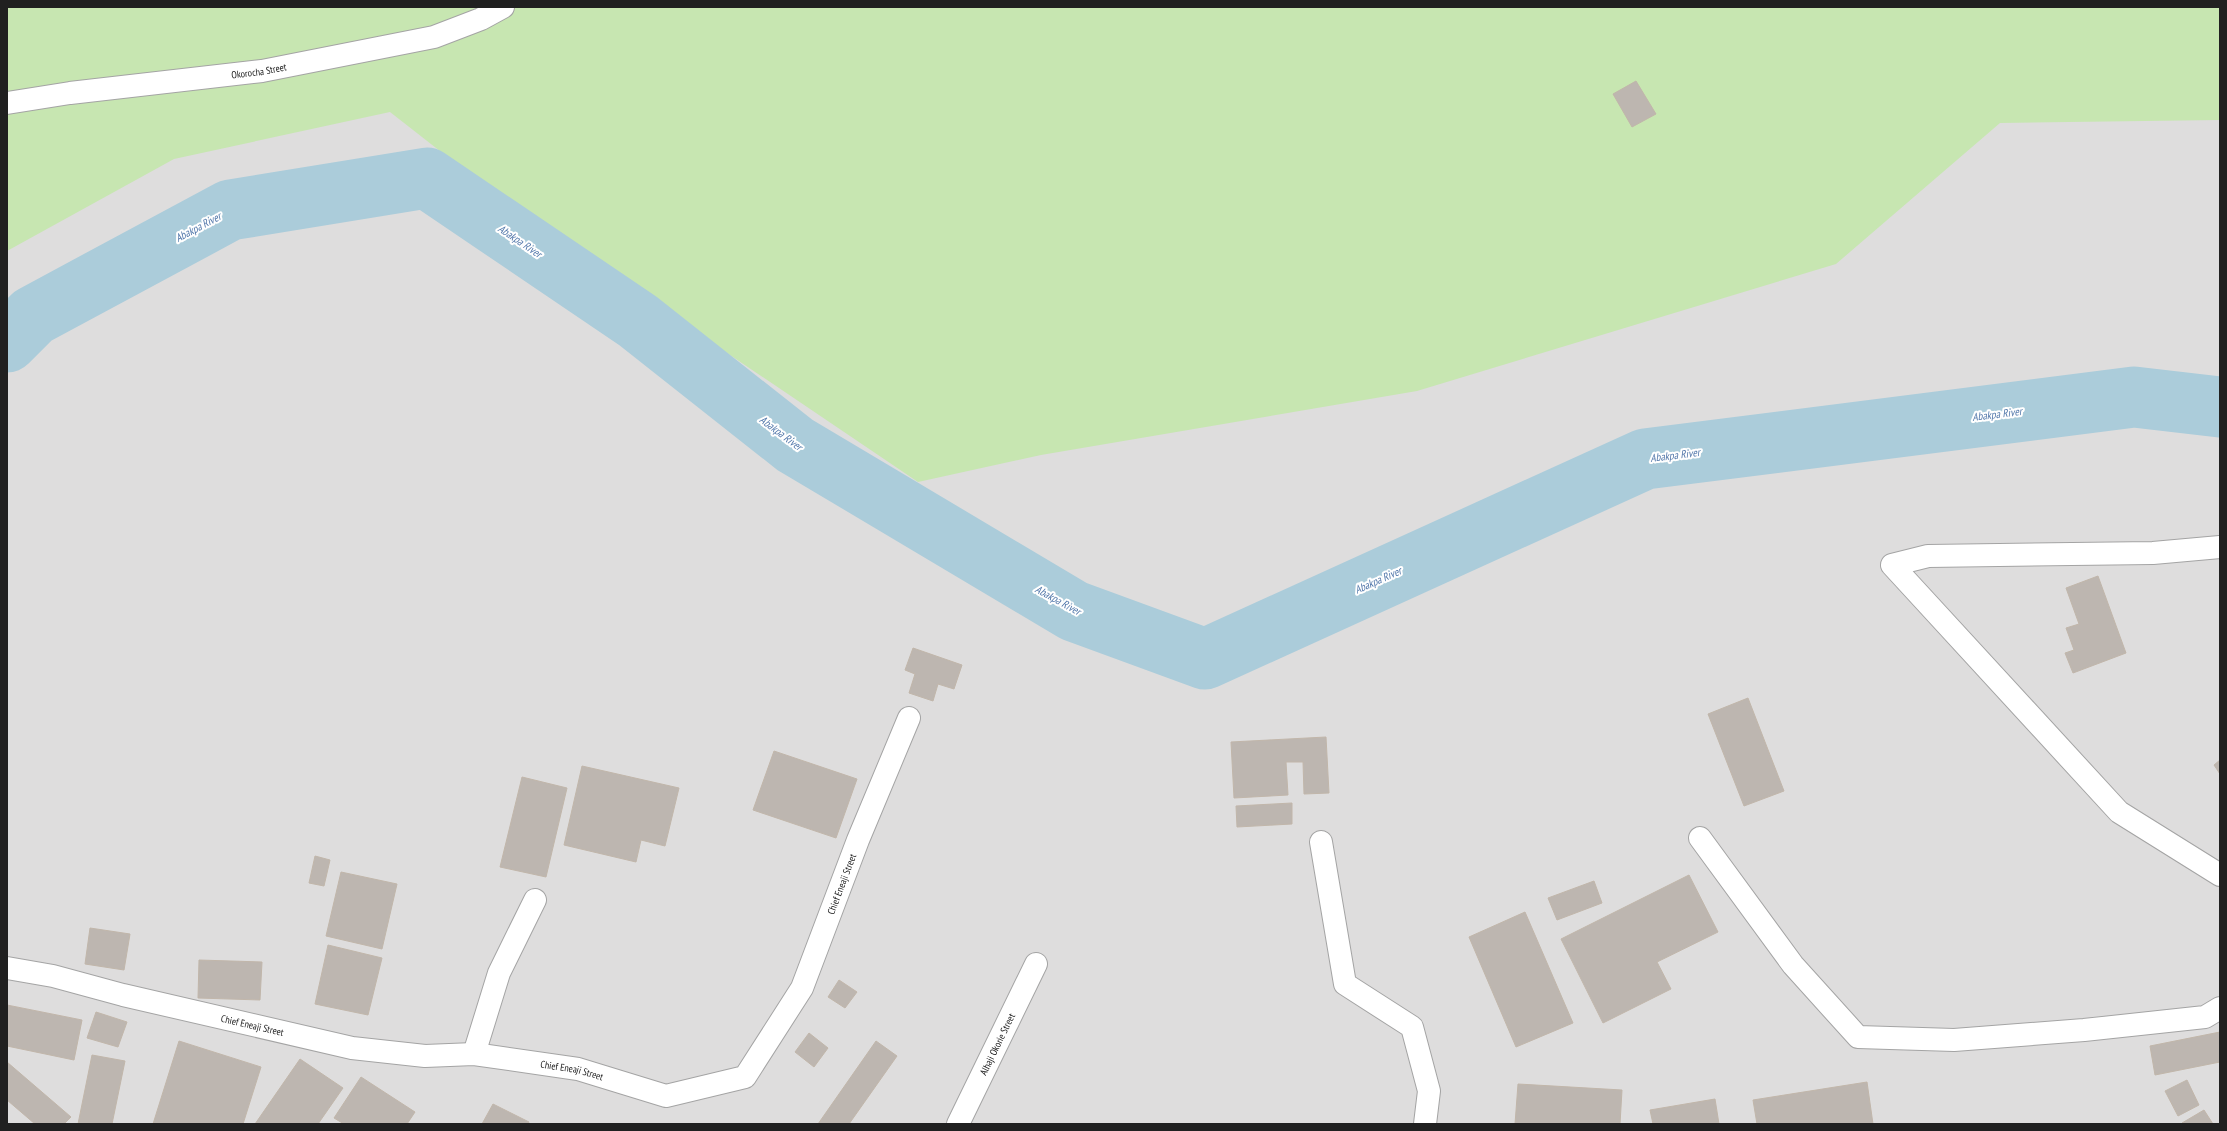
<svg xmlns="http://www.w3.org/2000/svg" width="2227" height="1131" viewBox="0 0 2227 1131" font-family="'PT Sans Narrow',sans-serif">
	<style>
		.residential { fill: #dedddd }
		.grass { fill: #c7e6b1 }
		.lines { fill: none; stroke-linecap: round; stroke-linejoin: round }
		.river { stroke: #abccda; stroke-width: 61 }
		.building { fill: #bdb6b0; stroke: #c1b6aa }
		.minor-casing { stroke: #a4a4a4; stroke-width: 24 }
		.minor { stroke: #fff; stroke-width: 22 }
		.labels { text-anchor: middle; stroke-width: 4; stroke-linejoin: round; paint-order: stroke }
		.street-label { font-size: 10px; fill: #202020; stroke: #fff }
		.water-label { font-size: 11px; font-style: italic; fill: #5277aa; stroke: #fff }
	</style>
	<rect width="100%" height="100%" fill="#f0eee7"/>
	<!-- residential -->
	<path class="residential" d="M7 7H2220V1124H7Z"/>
	<!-- grass -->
	<path class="grass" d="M7 7H2220V120L2000 123 1836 264 1417 391 1041 455 918 482 514 209 390 112 174 159 7 251Z"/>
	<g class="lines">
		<!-- river -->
		<path class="river" d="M7 342 33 316 230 210 427 178 638 321 795 445 1074 611 1205 659 1645 459 2134 397 2220 407"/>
	</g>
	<!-- building -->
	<path class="building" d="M1636 81 1656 114 1632 127 1613 94Z
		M2098 576 2126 653 2073 673 2065 653 2074 650 2066 628 2079 624 2066 588Z
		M913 648 962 665 954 689 938 684 933 701 909 693 915 674 905 670Z
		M1748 698 1784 791 1744 806 1708 714Z
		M1326 737 1329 793 1304 794 1303 762H1286L1288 795 1234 798 1231 742Z
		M774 751 857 779 836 838 753 810Z
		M2220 760V774L2214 765Z
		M582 766 679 788 665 846 641 840 636 862 564 845Z
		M522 777 567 788 546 877 500 867Z
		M1292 803V824L1237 827 1236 806Z
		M315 856 330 860 324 886 309 883Z
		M341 872 397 884 382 949 326 936Z
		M1689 875 1718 932 1657 962 1671 989 1603 1023 1561 939Z
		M1594 881 1602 903 1557 920 1548 898Z
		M1525 912 1573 1023 1516 1047 1469 937Z
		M90 928 130 934 124 970 85 964Z
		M328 945 382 958 368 1015 315 1004Z
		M199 960 262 962 260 1000 198 998Z
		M839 980 857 992 845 1008 828 997Z
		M7 1005 82 1020 74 1060 7 1046Z
		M96 1012 127 1022 118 1047 87 1038Z
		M2220 1032V1062L2155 1075 2150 1046Z
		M809 1033 828 1048 814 1067 795 1052Z
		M179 1041 261 1067 243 1124H153Z
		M876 1041 897 1056 849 1124H818Z
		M92 1055 125 1061 112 1124H78Z
		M300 1059 343 1088 318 1124H255Z
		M7 1062 71 1117 64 1124H35L7 1100Z
		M361 1077 415 1112 407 1124H344L334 1118Z
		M2187 1080 2199 1105 2178 1116 2165 1091Z
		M1867 1082 1873 1124H1757L1753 1100Z
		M1518 1084 1622 1090 1620 1124H1515Z
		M1715 1099 1719 1124H1653L1650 1110Z
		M493 1104 529 1122 528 1124H482Z
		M2204 1110 2213 1124H2183L2182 1123Z"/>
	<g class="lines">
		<!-- minor casing -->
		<g class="minor-casing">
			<g id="minor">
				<path id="s1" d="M7 103 70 93 262 71 434 37 481 19 503 7"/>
				<path d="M2220 547 2153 553 1928 556 1892 565 2119 812 2220 875"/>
				<path d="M1700 838 1793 965 1858 1037 1954 1040 2084 1030 2205 1017 2220 1008"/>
				<path d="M1321 842 1345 984 1412 1027 1429 1091 1425 1124"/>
				<path id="s2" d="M7 968 53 976 123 995 352 1048 425 1056 474 1054 578 1069 666 1096 745 1077 802 988 858 840 909 718"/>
				<path d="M474 1054 499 973 535 900"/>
				<path id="s3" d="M958 1124 1036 964"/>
			</g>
		</g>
		<!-- minor -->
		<use href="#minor" class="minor"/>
	</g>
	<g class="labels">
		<!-- street labels -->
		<g class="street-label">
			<text dy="4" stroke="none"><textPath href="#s1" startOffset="254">Okorocha Street</textPath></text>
			<text dy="4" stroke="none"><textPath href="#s2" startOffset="972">Chief Eneaji Street</textPath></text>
			<text dy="4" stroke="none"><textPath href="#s2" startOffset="252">Chief Eneaji Street</textPath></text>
			<text dy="4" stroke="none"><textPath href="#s3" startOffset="89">Alhaji Okorie Street</textPath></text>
			<text dy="4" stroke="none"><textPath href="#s2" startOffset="576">Chief Eneaji Street</textPath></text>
		</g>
		<!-- water labels -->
		<g class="water-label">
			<text transform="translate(198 227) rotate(-28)" y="4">Abakpa River</text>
			<text transform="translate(520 241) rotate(34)" y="4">Abakpa River</text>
			<text transform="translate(1997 414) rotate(-7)" y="4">Abakpa River</text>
			<text transform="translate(781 433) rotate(37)" y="4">Abakpa River</text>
			<text transform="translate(1675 455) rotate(-7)" y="4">Abakpa River</text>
			<text transform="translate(1378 580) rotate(-24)" y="4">Abakpa River</text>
			<text transform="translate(1058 600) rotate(29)" y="4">Abakpa River</text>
		</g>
	</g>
	<!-- border -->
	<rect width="2227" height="1131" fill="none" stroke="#202020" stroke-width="16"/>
</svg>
